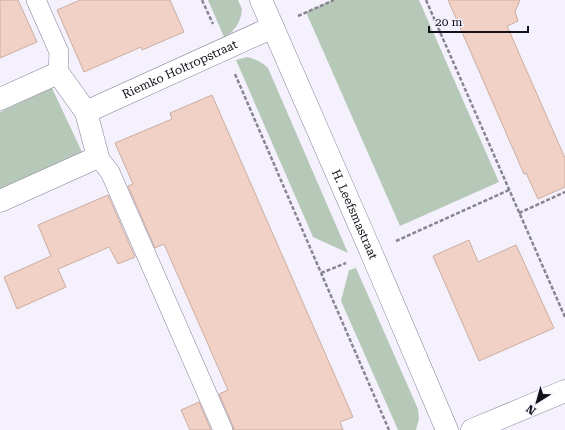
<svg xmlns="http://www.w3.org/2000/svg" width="565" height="430" viewBox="0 0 565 430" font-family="'Roboto Serif',serif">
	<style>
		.green { fill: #b6c9b9 }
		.building { fill: #f1d1c5; stroke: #cbada1 }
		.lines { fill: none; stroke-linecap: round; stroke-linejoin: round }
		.lane-casing { stroke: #857f99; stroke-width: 20 }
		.street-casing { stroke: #857f99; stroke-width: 23 }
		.secondary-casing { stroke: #857f99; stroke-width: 23 }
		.path { stroke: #888590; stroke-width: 2.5; stroke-dasharray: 4 2; stroke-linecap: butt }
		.lane { stroke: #fff; stroke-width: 19 }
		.street { stroke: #fff; stroke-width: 22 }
		.secondary { stroke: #fff; stroke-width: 22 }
		.labels { text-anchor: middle; stroke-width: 4; stroke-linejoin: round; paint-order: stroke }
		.street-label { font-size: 12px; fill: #121019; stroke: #f4f1fd }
	</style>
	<rect width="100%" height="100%" fill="#f4f1fd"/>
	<!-- green -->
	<path class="green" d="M208 0H238L242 9 241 16 238 24 232 32 224 37Z
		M333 0H419L499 182 400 226 306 12Z
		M247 57C255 59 262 62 268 68L348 253 313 237 236 60Z
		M52 88 82 152 0 190V112Z
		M356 268 418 409 419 419 416 430H398L341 301 349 270Z"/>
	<!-- building -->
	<path class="building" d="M0 0H18L37 42 0 58Z
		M80 0H170L184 32 142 50 141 47 84 72 57 10Z
		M448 0H520L515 12 518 21 507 26 565 158V187L538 199 526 173 524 174Z
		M212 95 353 417 340 422 343 430H234L233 426 219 394 228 390 164 244 155 248 128 186 133 184 115 143 172 119 170 113Z
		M108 195 135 257 118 264 109 247 84 258 58 269 66 287 17 309 4 277 51 256 38 225Z
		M469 240 478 262 516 245 554 328 479 361 433 256Z
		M199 402 211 430H190L181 410Z"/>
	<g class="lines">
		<!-- lane casing -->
		<g class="lane-casing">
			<path id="lane" d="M36 0 59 52 58 73
				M98 157 110 172 223 430"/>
		</g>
		<!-- street casing -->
		<g class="street-casing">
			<g id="street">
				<path d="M0 99 58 73 86 112 98 157 0 201"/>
				<path id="s1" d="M86 112 273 27"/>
				<path d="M472 430 565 391"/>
			</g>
		</g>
		<!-- secondary casing -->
		<g class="secondary-casing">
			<g id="secondary">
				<path id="s2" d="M261 0 371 252 447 430"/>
			</g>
		</g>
		<!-- path -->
		<path class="path" d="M202 0 213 24
			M426 0 565 317
			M298 16 334 0
			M235 74 389 430
			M519 213 565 192
			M396 241 509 190
			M321 273 346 263"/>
		<!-- lane -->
		<use href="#lane" class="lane"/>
		<!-- street -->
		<use href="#street" class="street"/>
		<!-- secondary -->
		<use href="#secondary" class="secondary"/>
	</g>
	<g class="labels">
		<!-- street labels -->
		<g class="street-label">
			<text dy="4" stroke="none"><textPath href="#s1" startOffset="103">Riemko Holtropstraat</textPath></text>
			<text dy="4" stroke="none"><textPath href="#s2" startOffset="234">H. Leefsmastraat</textPath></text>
		</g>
	</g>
	<!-- north arrow -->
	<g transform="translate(537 402) rotate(217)" stroke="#f4f1fd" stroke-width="3" paint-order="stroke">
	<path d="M0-3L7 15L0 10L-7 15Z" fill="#121019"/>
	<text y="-6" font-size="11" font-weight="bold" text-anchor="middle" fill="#121019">N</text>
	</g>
	<!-- scale -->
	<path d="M429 26v6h99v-6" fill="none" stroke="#121019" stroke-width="2"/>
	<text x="435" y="26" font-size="12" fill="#121019" stroke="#f4f1fd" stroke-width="3" paint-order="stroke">20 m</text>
</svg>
